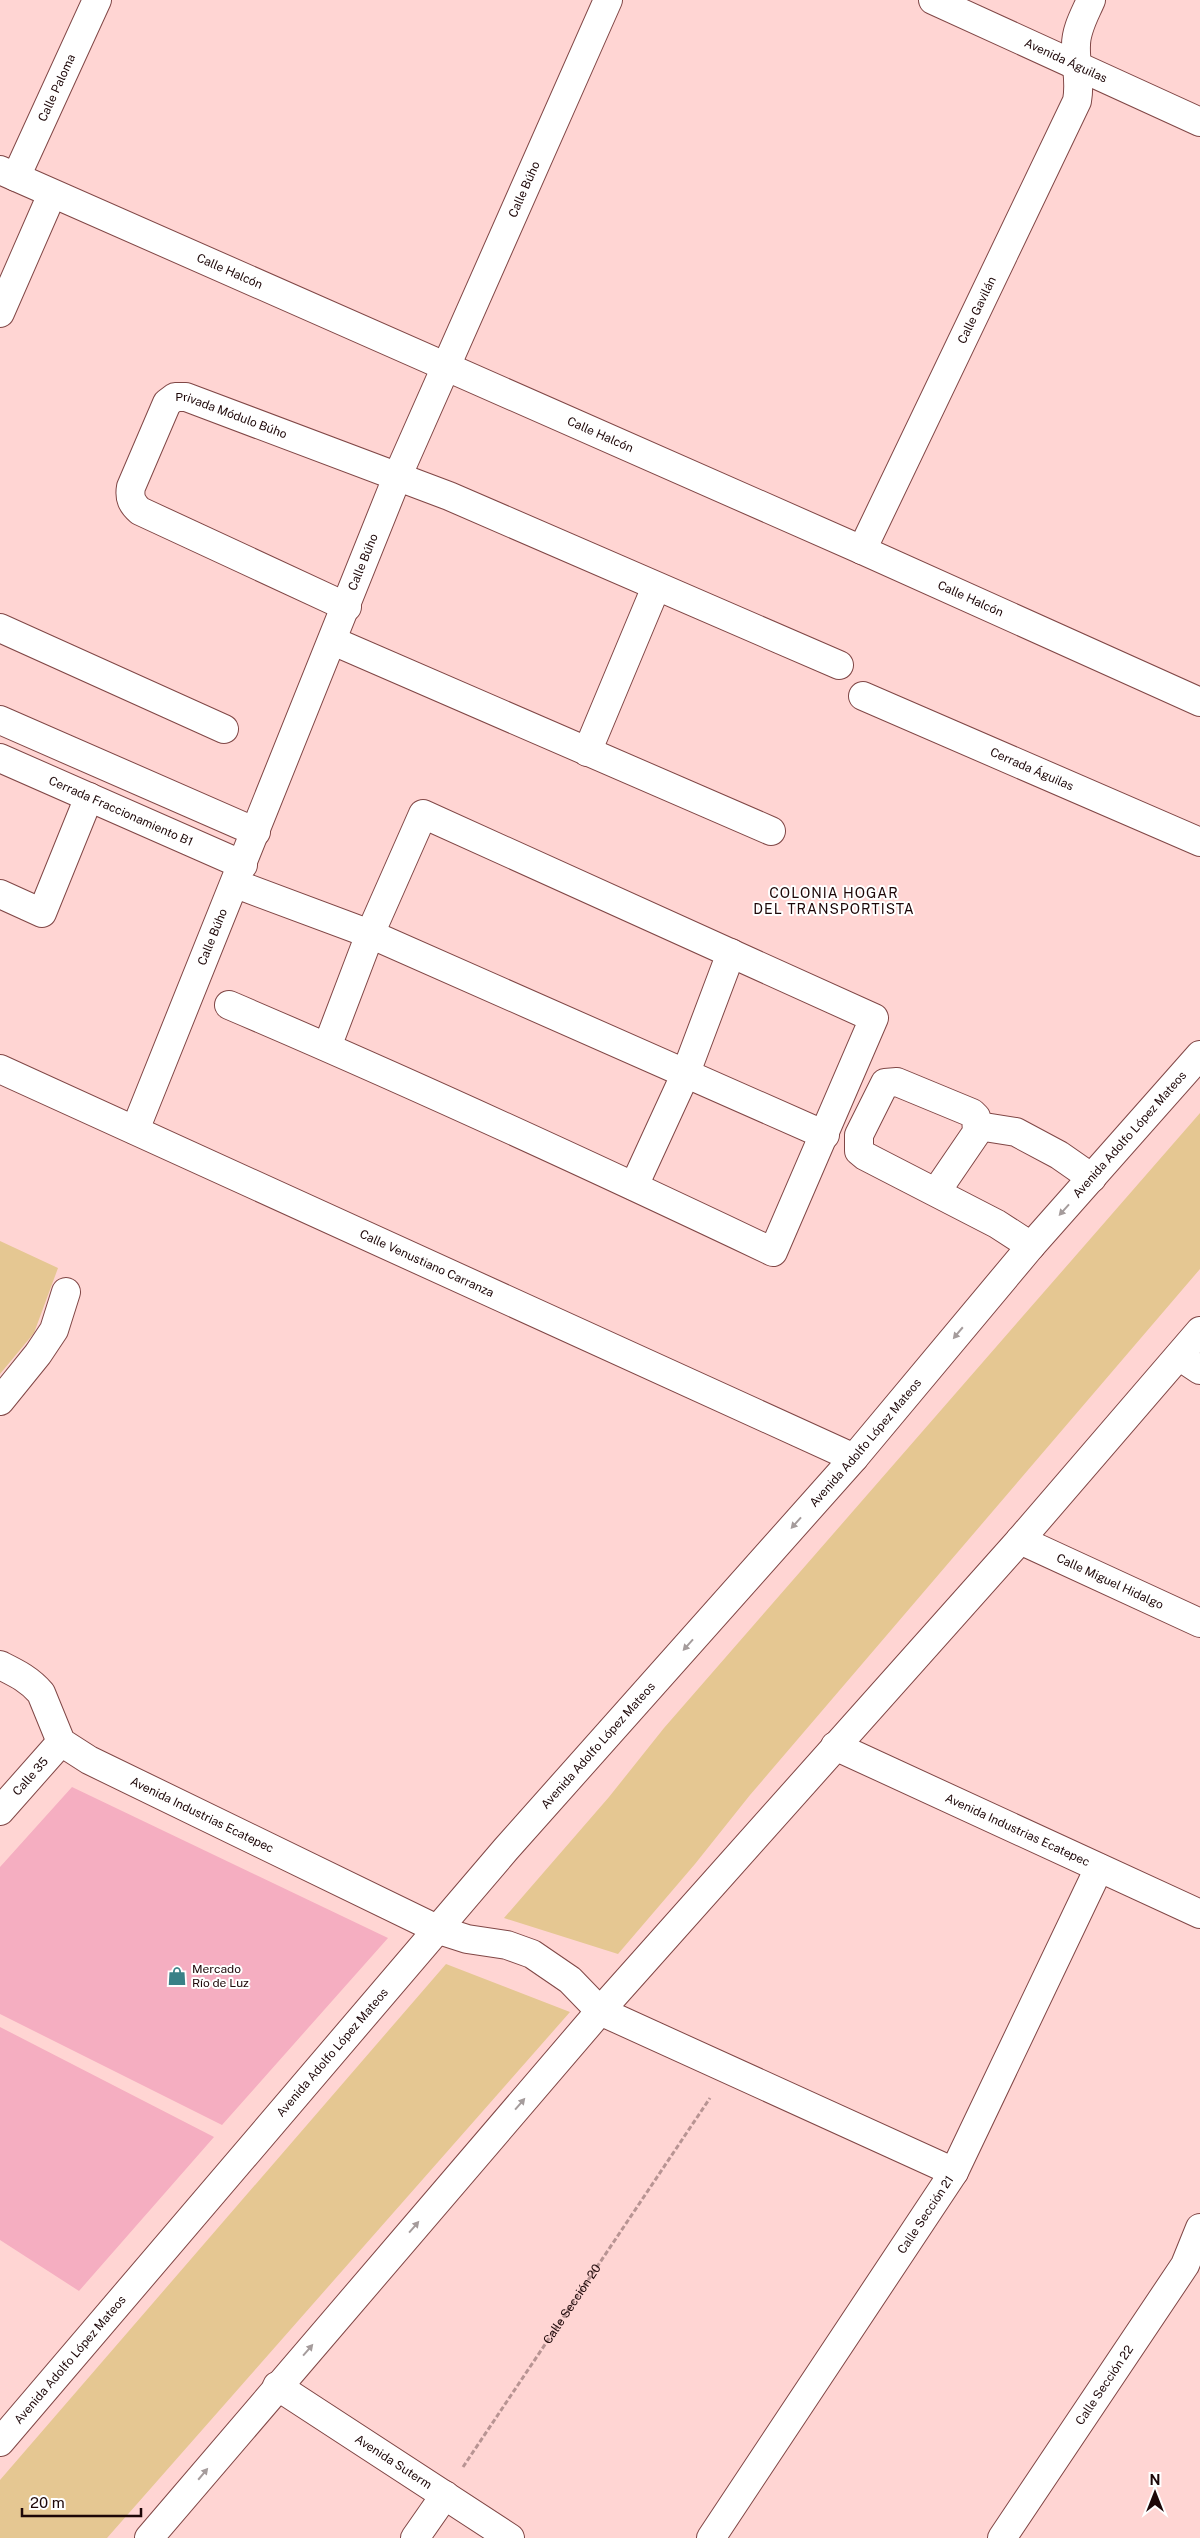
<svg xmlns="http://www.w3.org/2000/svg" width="1200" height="2538" viewBox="0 0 1200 2538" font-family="'Public Sans',sans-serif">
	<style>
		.green { fill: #e5c792 }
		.building { fill: #f5aec1 }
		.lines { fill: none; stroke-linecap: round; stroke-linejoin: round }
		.minor-casing { stroke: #804746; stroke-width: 30 }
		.major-casing { stroke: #804746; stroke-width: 30 }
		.path { stroke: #b89493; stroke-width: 3; stroke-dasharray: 5 2.5; stroke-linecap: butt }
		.minor { stroke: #fff; stroke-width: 28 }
		.major { stroke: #fff; stroke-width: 28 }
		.oneway { fill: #a59c9c }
		.labels { text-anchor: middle; stroke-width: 4; stroke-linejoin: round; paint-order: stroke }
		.street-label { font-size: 12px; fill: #1d0708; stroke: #fff }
		.poi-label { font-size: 12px; fill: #1d0708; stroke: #fff; text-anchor: start }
		.neighbourhood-label { font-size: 14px; letter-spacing: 1px; fill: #1d0708; stroke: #fff }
	</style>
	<rect width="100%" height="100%" fill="#ffd5d3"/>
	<!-- green -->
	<path class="green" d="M1200 1113V1269L750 1795 695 1864 618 1954 504 1918 609 1797 664 1728Z
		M0 1241 58 1268 34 1333 0 1374Z
		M446 1964 570 2012 107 2538H0V2480Z"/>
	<!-- building -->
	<path class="building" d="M72 1787 388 1938 222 2125 0 2014V1867Z
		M0 2027 214 2137 79 2291 0 2240Z"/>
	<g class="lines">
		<!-- minor casing -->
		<g class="minor-casing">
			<g id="minor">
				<path id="s2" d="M933 0 1200 122"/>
				<path id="s3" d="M0 170 862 550 1200 702"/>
				<path id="s4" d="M16 177 97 0"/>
				<path d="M0 313 52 194"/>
				<path id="s5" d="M862 550 1077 101C1081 80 1075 65 1076 45 1076 29 1085 14 1091 0"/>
				<path id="s6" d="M347 607 140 511C132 504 129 498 131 487L167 403 175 397H186L449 496 839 665"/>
				<path d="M0 628 224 729"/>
				<path d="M333 641 771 831"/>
				<path id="s7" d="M863 696 1200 842"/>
				<path d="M0 720 256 832"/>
				<path d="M587 752 656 587"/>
				<path id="s8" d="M0 758 243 865"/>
				<path d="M236 884 370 934 825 1135"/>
				<path d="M0 894 42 913 89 797"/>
				<path d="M229 1005C412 1083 594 1167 773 1252L874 1018 423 814 370 934 327 1047"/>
				<path id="s9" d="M0 1069 854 1458"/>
				<path d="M978 1126 1016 1132 1059 1155 1092 1178"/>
				<path id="s10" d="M135 1130 398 475 608 0"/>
				<path d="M634 1186 685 1075 731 953"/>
				<path d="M936 1192 977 1132 976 1117 972 1113 897 1082 885 1083 859 1135V1151L865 1156 997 1224 1031 1246"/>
				<path d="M1179 1356 1200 1370"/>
				<path d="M0 1401 38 1354 54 1330 66 1292"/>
				<path id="s11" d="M1020 1540 1200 1623"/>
				<path id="s12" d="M0 1665C16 1673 29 1679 41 1693L61 1742 89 1760 439 1930"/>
				<path id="s13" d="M835 1746 1200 1914"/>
				<path id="s14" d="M0 1811 61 1742"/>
				<path d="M600 2011 954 2172"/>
				<path id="s15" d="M277 2386 510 2538"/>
				<path d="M415 2538 445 2495"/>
				<path id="s16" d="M711 2538 954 2172 1099 1868"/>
				<path id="s17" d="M1002 2538 1185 2265 1200 2228"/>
			</g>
		</g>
		<!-- major casing -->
		<g class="major-casing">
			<g id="major">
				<path d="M439 1930 467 1939 507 1945 532 1954 570 1980 600 2011"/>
				<path id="s18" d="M0 2442 506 1849 854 1458 1031 1246 1200 1055"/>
				<path d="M149 2538 600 2011 1020 1540 1200 1331"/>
			</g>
		</g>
		<!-- path -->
		<path class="path" id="s1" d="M463 2467 710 2098"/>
		<!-- minor -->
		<use href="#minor" class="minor"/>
		<!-- major -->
		<use href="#major" class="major"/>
	</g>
	<!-- one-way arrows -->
	<defs><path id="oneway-solid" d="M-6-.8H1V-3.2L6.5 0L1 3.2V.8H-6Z" transform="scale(1.25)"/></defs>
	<g class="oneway">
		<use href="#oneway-solid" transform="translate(1064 1210) rotate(132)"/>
		<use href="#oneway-solid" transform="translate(958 1333) rotate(130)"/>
		<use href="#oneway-solid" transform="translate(796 1523) rotate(132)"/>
		<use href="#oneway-solid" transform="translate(688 1645) rotate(132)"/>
		<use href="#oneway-solid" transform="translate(520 2104) rotate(-49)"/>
		<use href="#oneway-solid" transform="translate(414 2227) rotate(-49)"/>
		<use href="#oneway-solid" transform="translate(308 2350) rotate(-49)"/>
		<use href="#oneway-solid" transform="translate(203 2474) rotate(-50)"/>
	</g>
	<!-- icons -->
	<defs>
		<g id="shop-bare" transform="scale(1.5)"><path d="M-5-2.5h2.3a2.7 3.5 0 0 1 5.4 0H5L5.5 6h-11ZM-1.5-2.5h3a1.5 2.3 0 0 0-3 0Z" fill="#398187" stroke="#fff" stroke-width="2.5" paint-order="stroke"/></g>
	</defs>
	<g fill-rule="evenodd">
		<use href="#shop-bare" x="177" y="1976"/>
	</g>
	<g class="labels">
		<!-- street labels -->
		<g class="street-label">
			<text dy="4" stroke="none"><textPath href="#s2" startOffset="146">Avenida Águilas</textPath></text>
			<text dy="4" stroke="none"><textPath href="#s4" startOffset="98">Calle Paloma</textPath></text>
			<text dy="4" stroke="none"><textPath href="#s10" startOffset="1018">Calle Búho</textPath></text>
			<text dy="4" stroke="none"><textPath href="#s3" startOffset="251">Calle Halcón</textPath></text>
			<text dy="4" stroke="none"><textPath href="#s5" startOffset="266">Calle Gavilán</textPath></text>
			<text dy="4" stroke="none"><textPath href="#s6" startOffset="416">Privada Módulo Búho</textPath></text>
			<text dy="4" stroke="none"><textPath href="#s3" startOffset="656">Calle Halcón</textPath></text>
			<text dy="4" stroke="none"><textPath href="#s10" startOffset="612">Calle Búho</textPath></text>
			<text dy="4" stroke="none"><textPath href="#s3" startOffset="1061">Calle Halcón</textPath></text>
			<text dy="4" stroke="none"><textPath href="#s7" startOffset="184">Cerrada Águilas</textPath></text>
			<text dy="4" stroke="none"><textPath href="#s8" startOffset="132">Cerrada Fraccionamiento B1</textPath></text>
			<text dy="4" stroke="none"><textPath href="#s10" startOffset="208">Calle Búho</textPath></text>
			<text dy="4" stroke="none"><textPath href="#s18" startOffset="1728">Avenida Adolfo López Mateos</textPath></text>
			<text dy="4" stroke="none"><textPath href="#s9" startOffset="469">Calle Venustiano Carranza</textPath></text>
			<text dy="4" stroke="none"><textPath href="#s18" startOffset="1322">Avenida Adolfo López Mateos</textPath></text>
			<text dy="4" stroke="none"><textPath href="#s11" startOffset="99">Calle Miguel Hidalgo</textPath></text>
			<text dy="4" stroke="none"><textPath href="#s18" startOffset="918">Avenida Adolfo López Mateos</textPath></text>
			<text dy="4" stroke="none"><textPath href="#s14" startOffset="46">Calle 35</textPath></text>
			<text dy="4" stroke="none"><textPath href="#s12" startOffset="262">Avenida Industrias Ecatepec</textPath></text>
			<text dy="4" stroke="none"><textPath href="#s13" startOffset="201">Avenida Industrias Ecatepec</textPath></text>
			<text dy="4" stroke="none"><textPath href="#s18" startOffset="512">Avenida Adolfo López Mateos</textPath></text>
			<text dy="4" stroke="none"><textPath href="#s16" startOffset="388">Calle Sección 21</textPath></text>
			<text dy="4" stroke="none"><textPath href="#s1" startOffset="196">Calle Sección 20</textPath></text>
			<text dy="4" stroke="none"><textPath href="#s18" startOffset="108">Avenida Adolfo López Mateos</textPath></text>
			<text dy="4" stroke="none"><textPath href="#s17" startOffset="184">Calle Sección 22</textPath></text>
			<text dy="4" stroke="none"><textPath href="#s15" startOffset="139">Avenida Suterm</textPath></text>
		</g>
		<!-- poi labels -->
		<g class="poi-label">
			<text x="192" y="1973">Mercado<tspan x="192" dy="14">Río de Luz</tspan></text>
		</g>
		<!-- neighbourhood labels -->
		<g class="neighbourhood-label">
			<text x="834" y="898">COLONIA HOGAR<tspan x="834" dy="16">DEL TRANSPORTISTA</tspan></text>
		</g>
	</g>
	<!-- north arrow -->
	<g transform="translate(1155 2493)" stroke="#ffffff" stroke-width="4" paint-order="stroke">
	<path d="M0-4L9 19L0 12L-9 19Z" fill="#1d0708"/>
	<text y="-8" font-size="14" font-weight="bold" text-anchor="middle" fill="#1d0708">N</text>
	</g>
	<!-- scale -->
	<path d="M22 2508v8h119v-8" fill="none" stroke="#1d0708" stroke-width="2.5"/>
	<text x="30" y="2508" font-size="15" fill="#1d0708" stroke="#ffffff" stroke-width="4" paint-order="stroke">20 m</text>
</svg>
